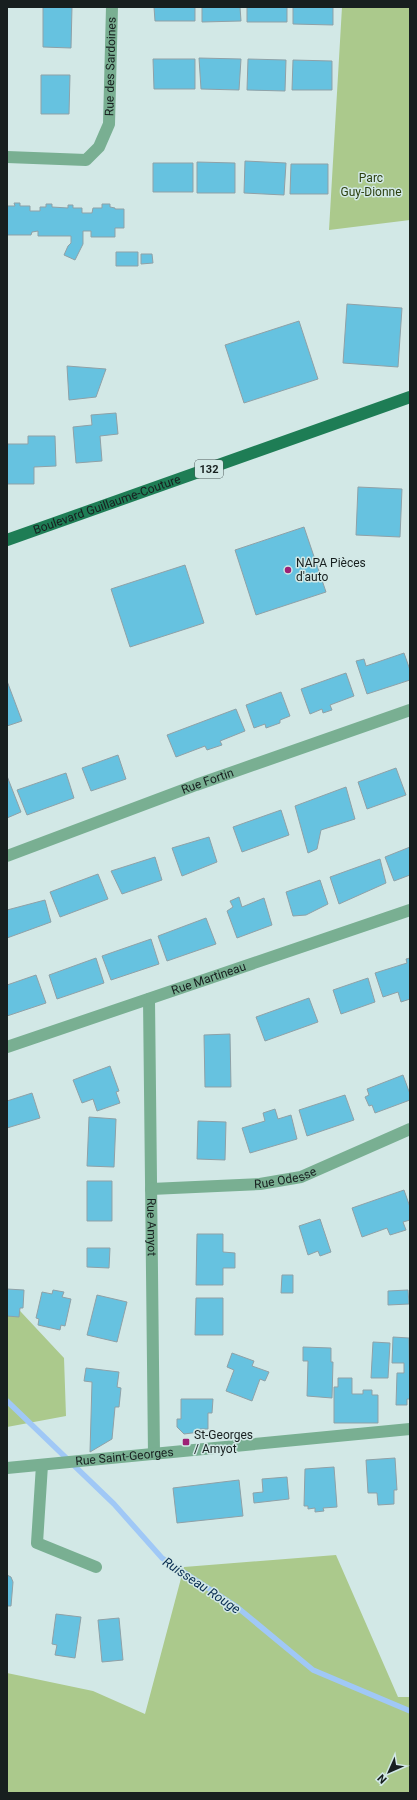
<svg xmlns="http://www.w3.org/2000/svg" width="417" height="1800" viewBox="0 0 417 1800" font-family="Roboto,sans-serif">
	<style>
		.green { fill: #abc98c }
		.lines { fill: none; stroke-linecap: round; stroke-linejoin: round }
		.stream { stroke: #a0c8f6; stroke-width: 5.5 }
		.building { fill: #66c2e0; stroke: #8fa1a7 }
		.minor { stroke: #79af92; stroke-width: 12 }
		.tertiary { stroke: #79af92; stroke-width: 12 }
		.primary { stroke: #1e7d55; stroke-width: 12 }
		.poi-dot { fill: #9d2075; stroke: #d2e8e6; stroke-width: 1.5 }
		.labels { text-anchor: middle; stroke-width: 3; stroke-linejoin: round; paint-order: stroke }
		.shield { fill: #d2e8e6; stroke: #4f5b5b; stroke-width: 1 }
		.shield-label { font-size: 11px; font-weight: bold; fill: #171f1f }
		.street-label { font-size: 12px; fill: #171f1f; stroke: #d2e8e6 }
		.park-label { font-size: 12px; fill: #2c4010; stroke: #d2e8e6 }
		.poi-label { font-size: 12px; fill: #171f1f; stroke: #d2e8e6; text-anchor: start }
		.water-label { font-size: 13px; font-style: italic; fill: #092d51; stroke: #d2e8e6 }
	</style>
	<rect width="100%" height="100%" fill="#d2e8e6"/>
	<!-- green -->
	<path class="green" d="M342 7H410V220L329 230Z
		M7 1297 64 1358 66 1416 7 1427Z
		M336 1555 398 1697H410V1793H7V1673L93 1691 145 1714 184 1567Z"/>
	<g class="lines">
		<!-- stream -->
		<path class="stream" d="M7 1401 114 1504 162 1558 237 1607 313 1670 410 1711"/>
	</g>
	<!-- building -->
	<path class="building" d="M43 7H72L71 48 43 47Z
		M154 7H195V21H155Z
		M202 7H240L241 21 202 22Z
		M247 7H287V22H247Z
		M293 7H333V25L293 24Z
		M199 58 241 59 239 90 201 89Z
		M153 59H195V89H154Z
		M248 59 286 60 285 91 247 90Z
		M293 60 332 61V90H292Z
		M41 75H70L69 114H41Z
		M245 161 286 163 284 195 244 193Z
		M197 162 235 163V193H197Z
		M153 163H193V192H153Z
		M291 164H328V194H290Z
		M14 203H20V206H30V211H40V207H46V204H52V207L68 208V205H73V208H82V213H92L93 208H102V204H110V207L115 208V209H124V228H115V237H91V231H83V244L75 260 64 255 68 246 71 243V236H38V231L32 232 31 235H7V206H15Z
		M116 252H138V266H116Z
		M141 254H152L153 263 141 264Z
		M347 304 402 308 398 367 343 363Z
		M299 321 318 379 244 403 225 345Z
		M67 366 106 369 96 397 69 400Z
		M116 413 118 434 100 436 102 461 76 463 73 427 92 425 91 415Z
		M28 436H55L56 466 34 467V484H7V444H28Z
		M358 487 402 489 400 537 356 535Z
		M304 527 326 592 256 615 235 550Z
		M185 565 204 623 130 647 111 589Z
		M404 653 410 670V680L367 694 356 661 364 659 366 666Z
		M346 673 354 696 330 705 332 710 323 713 322 709 310 714 301 689Z
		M7 681 22 721 7 726Z
		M281 692 290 716 280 720V723L266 728 265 724 254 728 246 705Z
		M236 709 245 731 220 741 222 745 207 750 205 746 176 757 167 735Z
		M118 755 126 779 91 791 82 768Z
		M396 768 406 795 367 809 358 782Z
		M66 773 74 798 27 815 17 790Z
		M7 776 21 812 7 818Z
		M346 787 355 819 321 830 317 849 308 853 295 806Z
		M281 810 289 835 242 852 233 827Z
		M209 837 217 862 182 876 172 848Z
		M410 847V875L394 881 385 857Z
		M155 857 162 880 122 894 111 871Z
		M380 859 386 883 339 904 330 877Z
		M98 874 108 899 60 917 50 892Z
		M320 880 328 904 306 915 293 916 286 892Z
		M239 897 242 907 264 898 272 925 237 938 227 911 233 907 230 901Z
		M45 900 51 922 7 938V910Z
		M206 918 216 944 167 961 158 936Z
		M151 939 159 964 111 980 102 956Z
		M96 958 104 983 57 999 49 975Z
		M410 958V999L401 1002 398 992 383 997 375 973 407 963 406 959Z
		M36 975 46 1003 7 1016V985Z
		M368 978 375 1002 341 1014 333 990Z
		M309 998 318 1022 265 1041 256 1017Z
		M230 1034 231 1087H205L204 1035Z
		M110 1066 119 1091 116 1092 120 1103 97 1111 93 1099 82 1103 73 1080Z
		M403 1075 410 1094V1100L375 1113 372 1105 369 1106 365 1097 369 1095 367 1089Z
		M32 1093 40 1118 7 1128V1101Z
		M345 1095 354 1120 307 1136 299 1110Z
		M275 1109 278 1119 291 1115 297 1139 250 1153 242 1128 265 1121 263 1113Z
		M89 1117 116 1119 114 1167 87 1166Z
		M198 1121 226 1122 225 1160 197 1159Z
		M87 1181H112V1221H87Z
		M404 1190 410 1207V1220L403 1222 406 1230 390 1235 387 1228 362 1237 352 1208Z
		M320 1219 331 1252 320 1256 318 1251 308 1255 299 1226Z
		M197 1234H223V1252L235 1253V1268H223V1285H196Z
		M87 1248H110L109 1268 87 1267Z
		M282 1275H293V1293H281Z
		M7 1289 24 1290 23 1308H20L19 1317 7 1316Z
		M53 1290 64 1292 62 1297 71 1299 65 1326 61 1325 60 1330 38 1325 39 1319 36 1318 42 1292 52 1294Z
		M408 1290 409 1304 388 1305V1291Z
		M97 1295 127 1302 117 1342 87 1335Z
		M196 1298H223V1335H195Z
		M393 1337 409 1338 410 1399H407V1405H396L397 1373H404V1363H392Z
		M373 1342 390 1343 388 1378H371Z
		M303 1347 331 1348V1362H333L332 1398 307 1396 308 1361H303Z
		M232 1353 254 1361 252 1366 269 1372 265 1381 260 1379 252 1401 226 1391 234 1370 227 1367Z
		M86 1368 119 1372 117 1387 121 1388 119 1407H115L112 1439 90 1452 92 1382 84 1381Z
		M338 1378H352V1394H363V1390H372V1395H378V1423H334V1387H338Z
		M181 1399H213L212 1413H208V1429H200V1432L184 1434 177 1427V1419H181Z
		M395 1458 397 1490H394V1504L378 1505 377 1493H368L366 1460Z
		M334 1467 337 1507 323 1508 324 1511 315 1512V1508L308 1509V1506H304L305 1469Z
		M287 1477 289 1499 254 1503 253 1493 263 1492 262 1479Z
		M239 1480 243 1516 177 1523 173 1488Z
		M7 1575 11 1577 13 1582 11 1606H7Z
		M56 1614 81 1617 75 1658 55 1655 57 1645 52 1644Z
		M119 1618 123 1660 102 1662 98 1620Z"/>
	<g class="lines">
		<!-- minor -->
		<g class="minor">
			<path id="s1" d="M7 157 86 160 99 147 109 124 112 7"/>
			<path id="s2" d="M7 856 196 785 410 710"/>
			<path id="s3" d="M149 999 154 1454"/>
			<path id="s4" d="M7 1047 410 910"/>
			<path id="s5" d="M151 1189 260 1184 301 1177 410 1129"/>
			<path d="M42 1465 37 1543 96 1567"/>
		</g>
		<!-- tertiary -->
		<path class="tertiary" id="s6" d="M7 1468 410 1429"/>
		<!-- primary -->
		<path class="primary" id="s7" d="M7 540 410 397"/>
	</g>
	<!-- markers -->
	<g class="poi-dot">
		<circle cx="288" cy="570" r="4"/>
		<rect x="182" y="1438" width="8" height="8" rx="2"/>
	</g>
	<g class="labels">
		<!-- shield labels -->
		<rect class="shield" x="195" y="460" width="28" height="18" rx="3"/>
		<g class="shield-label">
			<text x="209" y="473">132</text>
		</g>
		<!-- street labels -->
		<g class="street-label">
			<text dy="4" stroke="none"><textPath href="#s1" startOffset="180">Rue des Sardoines</textPath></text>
			<text dy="4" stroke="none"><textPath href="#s7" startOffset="106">Boulevard Guillaume-Couture</textPath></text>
			<text dy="4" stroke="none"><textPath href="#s2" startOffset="214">Rue Fortin</textPath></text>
			<text dy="4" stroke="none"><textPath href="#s4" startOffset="213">Rue Martineau</textPath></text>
			<text dy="4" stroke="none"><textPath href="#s5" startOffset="135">Rue Odesse</textPath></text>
			<text dy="4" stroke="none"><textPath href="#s3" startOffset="228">Rue Amyot</textPath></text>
			<text dy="4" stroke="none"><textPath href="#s6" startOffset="118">Rue Saint-Georges</textPath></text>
		</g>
		<!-- park labels -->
		<g class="park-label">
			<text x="371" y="182">Parc<tspan x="371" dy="14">Guy-Dionne</tspan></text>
		</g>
		<!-- poi labels -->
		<g class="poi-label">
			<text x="296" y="567">NAPA Pièces<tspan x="296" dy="14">d'auto</tspan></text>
			<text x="194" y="1439">St-Georges<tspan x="194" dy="14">/ Amyot</tspan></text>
		</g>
		<!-- water labels -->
		<g class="water-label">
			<text transform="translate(202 1585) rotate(34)" y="5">Ruisseau Rouge</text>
		</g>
	</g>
	<!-- border -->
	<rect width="417" height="1800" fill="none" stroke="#171f1f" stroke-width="16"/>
	<!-- north arrow -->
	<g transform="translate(389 1772) rotate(225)" stroke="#d2e8e6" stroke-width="3" paint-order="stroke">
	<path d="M0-3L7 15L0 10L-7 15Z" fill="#171f1f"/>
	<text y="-6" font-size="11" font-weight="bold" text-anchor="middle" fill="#171f1f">N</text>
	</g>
</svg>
